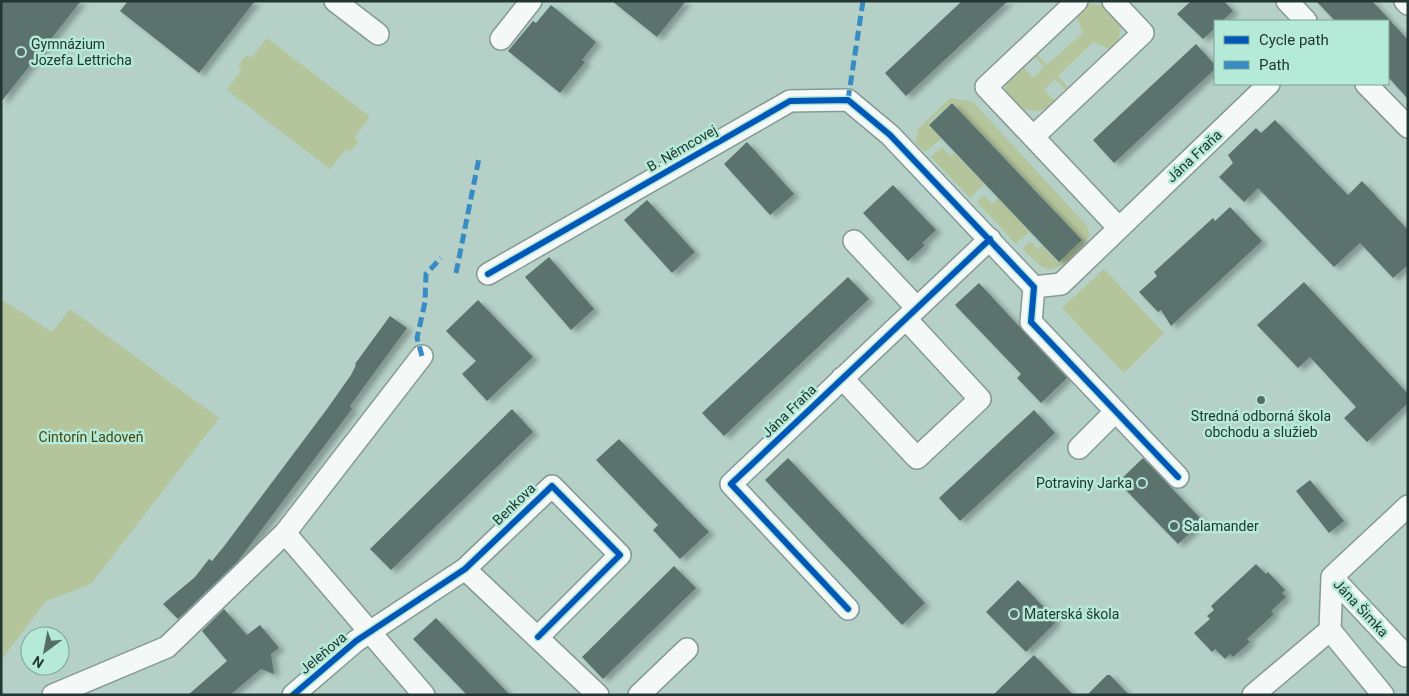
<svg xmlns="http://www.w3.org/2000/svg" width="1409" height="696" viewBox="0 0 1409 696" font-family="Roboto,sans-serif">
	<style>
		.green { fill: #b5c59b }
		.building { fill: #5b726c; filter: url(#shadow) }
		.lines { fill: none; stroke-linecap: round; stroke-linejoin: round }
		.minor-casing { stroke: #859a94; stroke-width: 24 }
		.minor { stroke: #f4f8f7; stroke-width: 21 }
		.quiet { stroke: #388cc4; stroke-width: 5; stroke-dasharray: 10 5; stroke-linecap: butt }
		.cycleway-casing { stroke: #b5e9d8; stroke-width: 9 }
		.cycleway { stroke: #0057b8; stroke-width: 6 }
		.poi-dot { fill: #556d66; stroke: #b5e9d8; stroke-width: 2 }
		.labels { text-anchor: middle; stroke-width: 5; stroke-linejoin: round; paint-order: stroke }
		.poi-label { font-size: 14px; fill: #223731; stroke: #b5e9d8; text-anchor: start }
		.street-label { font-size: 14px; fill: #223731; stroke: #b5e9d8 }
		.park-label { font-size: 14px; fill: #44480d; stroke: #b5e9d8 }
	</style>
	<defs>
		<filter id="shadow"><feDropShadow dx="5.5" dy="3" stdDeviation="2.5" flood-color="#0004"/></filter>
	</defs>
	<rect width="100%" height="100%" fill="#b4d0c7"/>
	<!-- green -->
	<path class="green" d="M1091 4C1118 6 1131 29 1111 50L1093 42 1058 76 1071 91 1069 93 1055 79 1044 90 1058 104C1035 121 996 104 1007 79 1010 73 1016 69 1020 64L1033 78 1044 67 1031 53 1034 51 1047 65 1083 33 1075 13 1081 7Z
		M267 38 370 117 354 138 359 141 350 152 346 149 330 169 227 90 242 69 238 66 246 55 251 58Z
		M950 98 973 102 1087 226 1090 235C1081 249 1066 266 1050 270L1041 266 1022 249 1031 241 1038 249 1042 246 1058 263 1083 240 952 102 928 124 941 139 925 152 915 143 919 128Z
		M942 147 951 156 954 153 984 184 970 198 931 157Z
		M984 195 992 204 998 198 1029 232 1016 244 977 202Z
		M1104 269 1164 333 1124 373 1062 308Z
		M1 299 52 332 70 309 219 418 91 584 46 601 1 660Z"/>
	<!-- building -->
	<path class="building" d="M1 1H81L1 102Z
		M128 1H255L199 73 120 11Z
		M612 1H686L657 37Z
		M962 1H1008L906 96 885 73Z
		M1191 1H1224L1233 11 1222 21H1215V28L1203 39 1177 14Z
		M1316 1H1372L1388 18 1408 40V99L1388 77V21H1335Z
		M551 5 596 42 582 60 585 62 560 93 508 51 533 21 536 23Z
		M1196 44 1215 65V69L1114 163 1093 140Z
		M952 103 1082 240 1059 262 929 125Z
		M1275 120 1348 195 1362 181 1408 230V265L1393 278 1360 243 1334 267 1258 188 1244 202 1219 177 1233 163 1228 155 1256 128 1261 133Z
		M747 142 794 194 770 215 724 164Z
		M893 185 936 230 922 243 925 245 908 261 863 213Z
		M647 200 695 252 672 273 624 220Z
		M1230 207 1262 241 1171 326 1161 310 1158 312 1139 292 1157 276 1154 272 1213 218 1215 221Z
		M549 257 594 309 571 330 525 277Z
		M848 277 869 299 724 436 702 413Z
		M1304 282 1408 394V403L1367 442 1344 418 1356 407 1310 357 1298 368 1257 325Z
		M979 283 1067 378 1041 403 1017 378 1021 374 955 305Z
		M478 300 533 357 487 401 462 374 476 361 446 331Z
		M390 316 407 328 350 406 352 409 238 561 178 619 163 604 195 577 209 559 212 561 225 545 327 409 351 375 356 365 355 364Z
		M512 409 533 432 391 570 370 549Z
		M1034 410 1055 433 960 521 939 498Z
		M619 439 709 532 680 559 653 530 658 525 596 460Z
		M788 458 925 603 902 625 765 480Z
		M1143 458 1203 521 1178 544 1118 482Z
		M1310 480 1344 521 1329 533 1296 491Z
		M1256 564 1266 574 1268 572 1285 590 1282 593 1286 597 1271 611 1274 614 1247 639 1250 642 1233 657 1230 654 1225 659 1215 649 1212 652 1194 633 1210 619 1207 616 1214 610 1211 606Z
		M674 566 696 588 603 679 582 657Z
		M1018 580 1055 619 1053 621 1055 623 1026 652 986 612Z
		M224 609 247 635 260 625 279 648 271 654 274 674 261 669 230 695H188L227 661 202 631Z
		M436 618 510 695H467L413 639Z
		M1034 655 1073 695H993Z
		M1107 675H1110L1129 695H1087Z"/>
	<g class="lines">
		<!-- minor casing -->
		<g class="minor-casing">
			<path id="minor" d="M335 1 378 34
				M1077 1 986 87 1118 227
				M1287 1 1306 21
				M1405 1 1408 4
				M501 39 531 1
				M1366 84 1408 127
				M1033 137 1143 33 1113 1
				M854 241 917 308
				M488 274 790 101 848 100 890 135 1034 287 1031 322 1178 477
				M1034 287 1061 284 1269 84
				M842 378 917 458 980 399 906 319
				M1079 448 1114 413
				M285 533 424 695
				M465 569 598 695
				M1332 577 1408 506
				M848 609 731 484 990 239
				M1330 630 1383 695
				M53 695 167 647 285 533 422 356
				M293 695 356 641 465 569 552 486 620 555 538 637
				M639 695 687 649
				M1253 695 1330 630 1332 577 1406 656"/>
		</g>
		<!-- minor -->
		<use href="#minor" class="minor"/>
		<!-- quiet -->
		<path class="quiet" d="M848 100 863 1
			M456 273 479 158
			M422 356 417 338 425 302 426 274 441 258"/>
		<!-- cycleway casing -->
		<g class="cycleway-casing">
			<path id="cycleway" d="M488 274 790 101 848 100 890 135 1034 287 1031 322 1178 477
				M848 609 731 484 990 239
				M293 695 356 641 465 569 552 486 620 555 538 637"/>
		</g>
		<!-- cycleway -->
		<use href="#cycleway" class="cycleway"/>
	</g>
	<!-- markers -->
	<g class="poi-dot">
		<circle cx="21" cy="52" r="5"/>
		<circle cx="1261" cy="400" r="5"/>
		<circle cx="1142" cy="483" r="5"/>
		<circle cx="1174" cy="526" r="5"/>
		<circle cx="1014" cy="614" r="5"/>
	</g>
	<g class="labels">
		<!-- poi labels -->
		<g class="poi-label">
			<text x="31" y="49">Gymnázium<tspan x="31" dy="16">Jozefa Lettricha</tspan></text>
			<text x="1261" y="421" text-anchor="middle">Stredná odborná škola<tspan x="1261" dy="16">obchodu a služieb</tspan></text>
			<text x="1132" y="488" text-anchor="end">Potraviny Jarka</text>
			<text x="1184" y="531">Salamander</text>
			<text x="1024" y="619">Materská škola</text>
		</g>
		<!-- street labels -->
		<g class="street-label">
			<text transform="translate(682 148) rotate(-30)" y="5">B. Němcovej</text>
			<text transform="translate(1194 156) rotate(-43)" y="5">Jána Fraňa</text>
			<text transform="translate(789 411) rotate(-44)" y="5">Jána Fraňa</text>
			<text transform="translate(514 504) rotate(-44)" y="5">Benkova</text>
			<text transform="translate(1361 608) rotate(47)" y="5">Jána Šimka</text>
			<text transform="translate(323 653) rotate(-40)" y="5">Jeleňova</text>
		</g>
		<!-- park labels -->
		<g class="park-label">
			<text x="91" y="442">Cintorín Ľadoveň</text>
		</g>
	</g>
	<!-- border -->
	<rect width="1409" height="696" fill="none" stroke="#223731" stroke-width="5"/>
	<!-- legend -->
	<rect x="1214" y="20" width="175" height="65" fill="#b5e9d8" stroke="#7aa295"/>
	<rect x="1224" y="36" width="25" height="8" fill="#0057b8" stroke="#7aa295"/>
	<text x="1259" y="45" font-size="15" fill="#223731">Cycle path</text>
	<rect x="1224" y="61" width="25" height="8" fill="#388cc4" stroke="#7aa295"/>
	<text x="1259" y="70" font-size="15" fill="#223731">Path</text>
	<!-- north arrow -->
	<g transform="translate(45 651) rotate(212)"><circle r="24" fill="#b5e9d8" stroke="#7aa295"/>
	<path d="M0-4L9 19L0 12L-9 19Z" fill="#556d66"/>
	<text y="-8" font-size="14" font-weight="bold" text-anchor="middle" fill="#223731">N</text>
	</g>
</svg>
